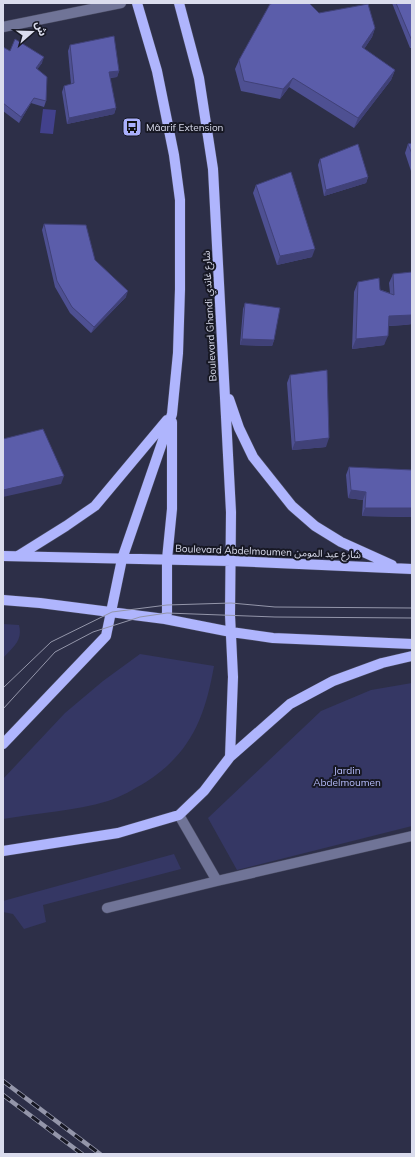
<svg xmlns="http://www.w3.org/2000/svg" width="415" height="1157" viewBox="0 0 415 1157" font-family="Mulish,'Noto Sans Arabic',sans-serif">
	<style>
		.green { fill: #353764 }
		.water { fill: #42418c }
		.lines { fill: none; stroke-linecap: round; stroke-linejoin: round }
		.minor-casing { stroke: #494b62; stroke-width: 11 }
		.major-casing { stroke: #494b62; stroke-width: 11 }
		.minor { stroke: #707497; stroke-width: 10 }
		.major { stroke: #afb5fd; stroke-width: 10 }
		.tram { stroke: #9496aa; stroke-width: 1 }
		.rail-casing { stroke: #9496aa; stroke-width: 4.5 }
		.rail { stroke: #171824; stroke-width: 3; stroke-dasharray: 9; stroke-linecap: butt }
		.wall { fill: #4e5092 }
		.shaded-wall { fill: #404177 }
		.building { fill: #5b5daa; stroke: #404177 }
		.labels { text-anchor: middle; stroke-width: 4; stroke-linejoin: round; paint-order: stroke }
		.poi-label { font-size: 10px; fill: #dadced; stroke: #171824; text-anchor: start }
		.street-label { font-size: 10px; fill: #dadced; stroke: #171824 }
		.park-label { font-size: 10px; fill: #b6bcfb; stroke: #171824 }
	</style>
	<rect width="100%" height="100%" fill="#2d2f48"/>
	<!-- green -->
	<path class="green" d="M3 624 19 625C23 641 13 647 3 658Z
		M140 654 214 666C205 717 191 753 146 782 134 789 121 797 108 801 74 811 38 813 3 819V779L65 713 103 681Z
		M412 683V826L237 870 208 818 321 711 371 690Z
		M174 854 181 869 43 905 46 922 24 929 13 914 3 912V901Z"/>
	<!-- water -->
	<path class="water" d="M43 109 56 110 53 134 40 133Z"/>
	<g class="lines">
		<!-- minor casing -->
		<g class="minor-casing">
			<path id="minor" d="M3 27 121 3
				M179 815 217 881
				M107 908 217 881 412 836"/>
		</g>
		<!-- major casing -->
		<g class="major-casing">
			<path id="major" d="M179 3 199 78 213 169 231 512 230 615 233 677 230 757
				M229 399 239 428 253 457 292 506 315 526 341 542 392 565
				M3 556 231 561 412 569
				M18 556 66 526 95 506 167 420
				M3 600 40 603 165 619 231 632 273 638 412 644
				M165 619 167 613V559L172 509V422
				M3 744 106 636 122 559 172 414 178 353 180 289V200L174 155 157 71 137 3
				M3 851 118 833 179 815 204 791 230 757 290 704 333 681 382 663 412 656"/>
		</g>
		<!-- minor -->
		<use href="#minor" class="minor"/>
		<!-- major -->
		<use href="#major" class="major"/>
		<!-- tram -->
		<path class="tram" d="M3 688 51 642 112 612 167 605 231 603 275 607 412 608
			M3 709 55 652 93 632 140 617 167 613 275 617 412 618"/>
		<!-- rail casing -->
		<g class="rail-casing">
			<path id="rail" d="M3 1081 100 1154
				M3 1095 82 1154"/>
		</g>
		<!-- rail -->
		<use href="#rail" class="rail"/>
	</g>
	<!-- wall -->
	<path class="wall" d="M392 3H412V48H410Z
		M319 13 375 28 372 37 364 49 395 70 391 80 354 128 289 87 280 99 241 91 235 69 239 60Z
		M70 45 119 71 117 77 110 78 116 108 114 114 67 124 62 92 64 86 71 84 68 51Z
		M3 47 10 51 42 63 37 69 46 101 44 107 31 103 19 123 3 111Z
		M412 143V174L405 153 408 144Z
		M320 159 368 177 366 183 324 196 318 165Z
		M256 185 312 257 277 265 253 193Z
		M44 224 95 260 126 297 91 333 70 313 55 287 42 230Z
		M412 272V324L404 325 388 326 384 345 352 349 354 292 358 282 390 293 389 283 393 274Z
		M245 303 274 340 272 346 240 345 243 309Z
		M290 375 326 447 292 450 287 383Z
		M349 467 412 470V517L362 516 363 500 348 498 346 475Z"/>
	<!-- shaded-wall -->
	<path class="shaded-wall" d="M375 28 372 37 359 57 362 47Z
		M44 57 42 63 34 74 36 68Z
		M395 70 391 80 354 128 358 118Z
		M119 71 117 77 107 78 109 72Z
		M293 78 289 87 280 99 283 89Z
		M34 98 19 123 21 117Z
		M116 108 114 114 67 124 69 118Z
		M368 177 366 183 324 196 326 190Z
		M315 249 312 257 277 265 280 256Z
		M128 291 126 297 91 333 94 327Z
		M412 315V324L404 325 385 326 389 316Z
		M388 336 384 345 352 349 356 339Z
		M242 339 274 340 272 346 240 345Z
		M329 438 326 447 292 450 295 442Z
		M64 476 61 484 3 497V490Z
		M351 490 366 492 363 500 348 498Z
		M365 508H412V517L362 516Z"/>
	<!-- building -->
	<path class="building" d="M274 3H309L319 13 368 4 375 28 362 47 395 70 358 118 293 78 283 89 244 81 239 60 270 4Z
		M396 3H412V41Z
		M114 36 119 71 109 72 116 108 69 118 64 86 74 83 70 45Z
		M15 39 44 57 36 68 47 77 46 101 34 98 21 117 3 103V47L10 51Z
		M412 143V154L408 144Z
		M358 144 368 177 326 190 320 159Z
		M291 172 315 249 280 256 256 185Z
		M44 224 86 225 95 260 128 291 94 327 72 307 57 281Z
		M412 272V315L389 316 388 336 356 339 358 282 379 278 380 290 394 295 393 274Z
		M245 303 280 308 274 340 242 339Z
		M327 370 329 438 295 442 290 375Z
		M43 429 64 476 3 490V439Z
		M349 467 412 470V508H365L366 492 351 490Z"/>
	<!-- icons -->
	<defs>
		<g id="bus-square" transform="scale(1)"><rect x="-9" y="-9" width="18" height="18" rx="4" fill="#aab0fc" stroke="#171824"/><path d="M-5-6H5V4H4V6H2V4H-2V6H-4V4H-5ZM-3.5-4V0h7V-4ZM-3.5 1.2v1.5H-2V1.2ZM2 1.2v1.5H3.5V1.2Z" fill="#111"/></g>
	</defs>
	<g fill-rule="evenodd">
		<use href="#bus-square" x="132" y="127"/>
	</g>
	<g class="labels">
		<!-- poi labels -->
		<g class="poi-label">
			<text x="146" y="131">Mâarif Extension</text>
		</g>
		<!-- street labels -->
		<g class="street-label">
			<text transform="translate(209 316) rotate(-93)" y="4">Boulevard Ghandi شارع غاندي</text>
			<text transform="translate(268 551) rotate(2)" y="4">Boulevard Abdelmoumen شارع عبد المومن</text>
		</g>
		<!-- park labels -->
		<g class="park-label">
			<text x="347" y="774">Jardin<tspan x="347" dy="12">Abdelmoumen</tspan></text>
		</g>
	</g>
	<!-- border -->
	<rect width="415" height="1157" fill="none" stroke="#dadced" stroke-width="8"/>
	<!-- north arrow -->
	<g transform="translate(32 32) rotate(70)" stroke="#171824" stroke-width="3" paint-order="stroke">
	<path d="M0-3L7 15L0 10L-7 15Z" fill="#dadced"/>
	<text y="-6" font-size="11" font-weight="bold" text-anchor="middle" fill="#dadced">ش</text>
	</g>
</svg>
